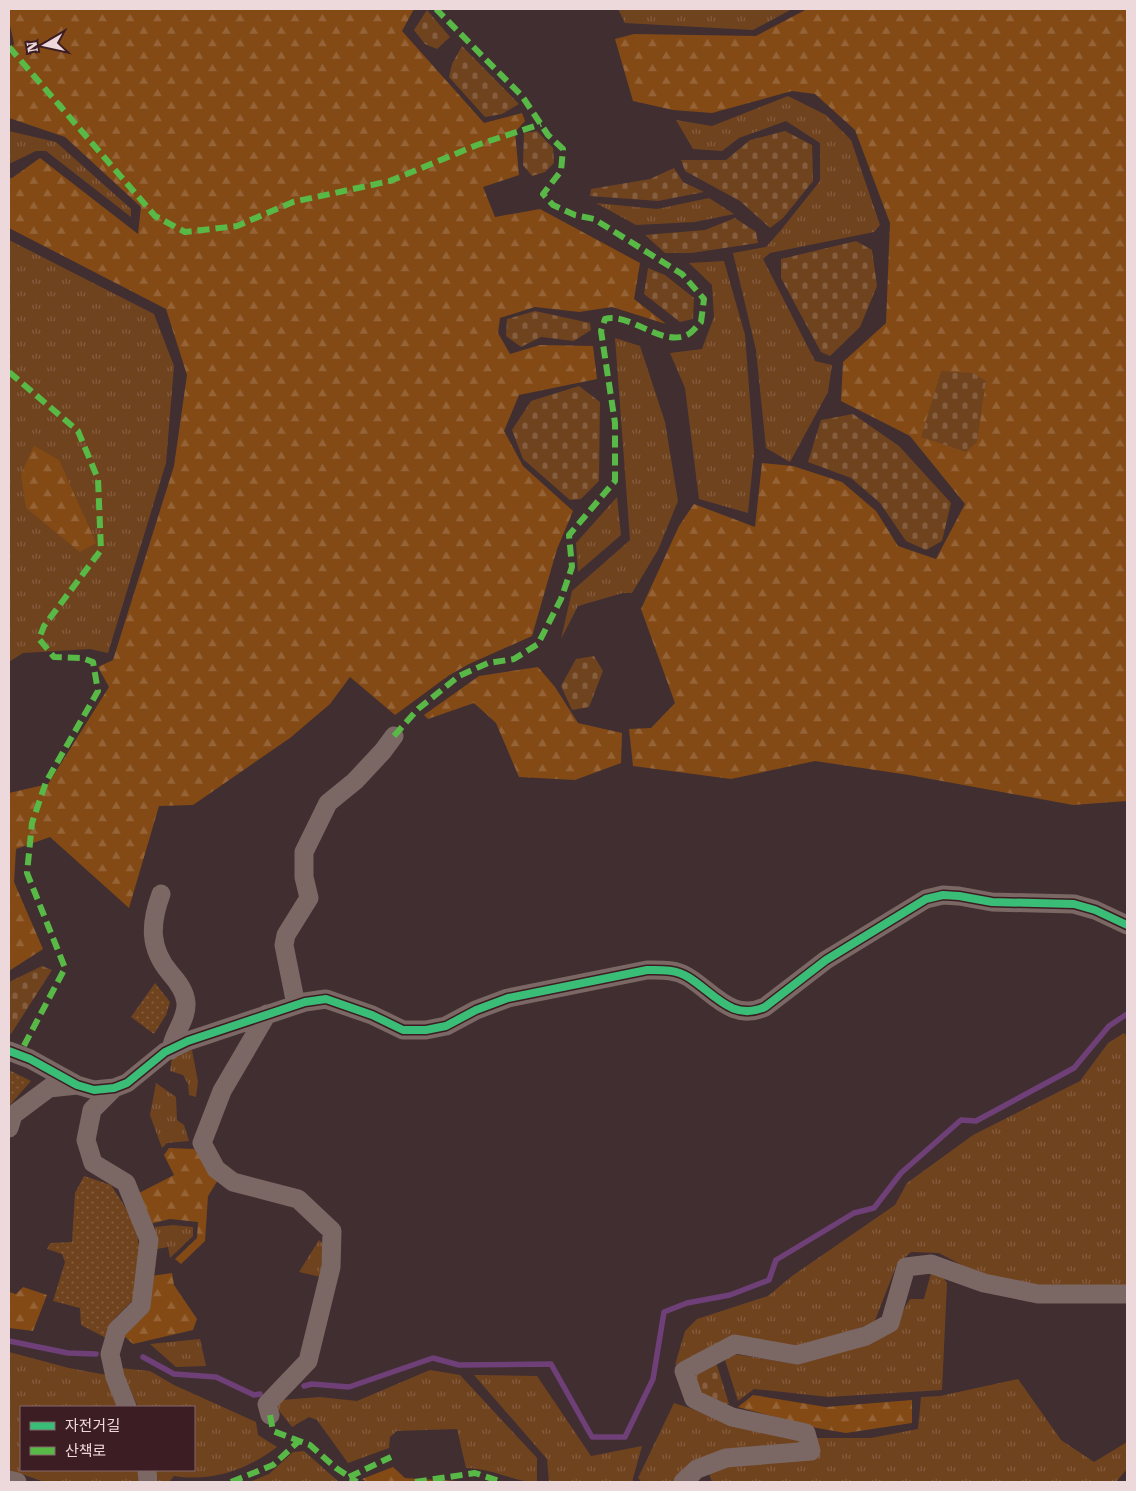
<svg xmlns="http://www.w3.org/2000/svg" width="1136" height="1491" viewBox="0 0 1136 1491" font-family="'Roboto Serif','Noto Sans KR',serif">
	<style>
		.grass { fill: url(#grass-tufts) }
		.forest { fill: url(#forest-firs) }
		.cemetery { fill: url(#cemetery-stones) }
		.garden { fill: url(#garden-dots) }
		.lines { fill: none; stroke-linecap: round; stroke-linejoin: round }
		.stream { stroke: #6e4077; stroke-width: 5.5 }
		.minor { stroke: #7b6763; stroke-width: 19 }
		.quiet { stroke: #58b947; stroke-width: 6; stroke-dasharray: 12 6; stroke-linecap: butt }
		.cycleway-casing { stroke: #3c1d23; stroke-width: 11 }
		.cycleway { stroke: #3abd76; stroke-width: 8 }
	</style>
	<defs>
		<pattern id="grass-tufts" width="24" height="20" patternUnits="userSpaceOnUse" patternTransform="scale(1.25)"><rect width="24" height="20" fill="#70431f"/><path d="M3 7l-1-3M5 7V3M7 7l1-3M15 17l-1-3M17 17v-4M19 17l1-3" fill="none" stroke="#855d3f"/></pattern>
		<pattern id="forest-firs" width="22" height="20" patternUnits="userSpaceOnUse" patternTransform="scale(1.25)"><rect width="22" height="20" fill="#834a15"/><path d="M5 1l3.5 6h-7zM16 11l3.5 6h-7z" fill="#956336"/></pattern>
		<pattern id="cemetery-stones" width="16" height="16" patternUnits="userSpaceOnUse" patternTransform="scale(1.25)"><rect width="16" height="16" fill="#70431f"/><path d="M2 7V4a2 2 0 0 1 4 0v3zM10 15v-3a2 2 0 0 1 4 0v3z" fill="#855d3f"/></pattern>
		<pattern id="garden-dots" width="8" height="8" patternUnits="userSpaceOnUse" patternTransform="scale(1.25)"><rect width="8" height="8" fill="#70431f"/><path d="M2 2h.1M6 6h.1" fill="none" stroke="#855d3f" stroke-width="1.8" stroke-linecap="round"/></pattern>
	</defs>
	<rect width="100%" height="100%" fill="#402e31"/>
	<!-- grass -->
	<path class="grass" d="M618 9H792L753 30 625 23Z
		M788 96 826 115 851 140 880 225 874 232 770 253 763 259 815 361 832 365 828 392 790 462 766 448 756 350 733 253 766 247 781 230 820 181V143L786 121 739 138 722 151 693 149 676 120 712 126Z
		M9 131 56 142 131 209V217L46 151H36L9 164Z
		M709 198 734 214 695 222 636 225 596 203 657 209Z
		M9 240 154 314 174 366 166 463 108 653 90 649 23 653 9 662Z
		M724 261 745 335 754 453 748 513 699 499 685 388 670 353 702 349 714 317 712 285 689 263Z
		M615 338 640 346 665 422 678 501 658 550 632 593H623L578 606 561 639 572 591 630 540Z
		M617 497 621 535 578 572 576 543Z
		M1124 1033 1127 1036V1291L1054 1288 988 1279 939 1253 911 1252 897 1264 874 1323 795 1350 733 1336 675 1365 685 1331 697 1319 768 1296 792 1276 895 1205 907 1183 973 1135 1080 1081 1108 1043Z
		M192 1050 198 1082 196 1097 189 1095 188 1084 183 1075 170 1071 172 1057Z
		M156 1083 176 1097 177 1120 184 1125 189 1141 167 1143 162 1148 150 1115Z
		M173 1225 193 1227V1236L170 1258 168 1247 157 1249 155 1227Z
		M319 1240 323 1244 321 1277 299 1272Z
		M931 1273 941 1275 947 1283 942 1390 829 1397 754 1389 738 1401 724 1357 734 1354 796 1364 868 1343 890 1333 910 1299H924Z
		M200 1339 206 1366 176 1367 150 1344Z
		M9 1352 69 1368 107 1375 120 1407H21V1470H141V1482H45L9 1470Z
		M120 1368 150 1371 174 1385 256 1422 258 1435 277 1447C247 1470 211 1482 174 1476L169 1482H158L156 1470H194V1407H138Z
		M430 1370 460 1375 537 1458V1482C512 1482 493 1468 466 1468L457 1429 397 1431 390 1437 389 1448 348 1463 317 1420 309 1417 292 1427 277 1408 281 1400 320 1397 357 1401Z
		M474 1375 537 1376 591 1456 642 1446 632 1482H549L547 1459Z
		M1018 1379 1061 1440 1094 1462 1127 1442V1469L1116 1482H712L703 1458 695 1460 674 1482H642L638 1478 674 1403 783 1438H871L918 1429 921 1397 940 1396Z
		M304 1451 339 1482H249L269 1474 293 1452Z"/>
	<!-- forest -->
	<path class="forest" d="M9 9H414L402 31 484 123 522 113 525 121 515 132 519 175 483 187 495 217 540 209 640 263 634 299 666 324 612 307 579 312 535 307 500 318 498 333 510 354 540 345 593 346 597 379 519 395 504 431 523 466 573 511 557 549 532 636 469 664 448 676 395 715 350 677 330 704 290 738 193 805 159 806 129 908 50 837 16 849 14 882 43 949 9 971V793L48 784 109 687 98 667 113 660 174 466 187 375 166 309 9 228V178H12L40 158 138 234 141 207 65 137 9 118V59L14 43 9 21Z
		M807 9H1127V801L1073 805 909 775 815 761 731 779 633 766 629 729 651 728 675 703 641 609 679 526 694 504 755 527 762 463 793 466 842 482 876 511 898 546 936 559 965 504 910 436 841 401 843 362 886 323 890 223 855 130 815 94 792 91 712 113 673 110 633 101 615 39 634 34 756 36Z
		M34 446 59 460 96 543 80 552 26 508 21 474Z
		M538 667 555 687 578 723 622 733 621 763 575 780 519 777 496 723 474 703 428 719 424 715 479 676Z
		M169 1148 194 1149 218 1180 208 1196 205 1241 181 1264 175 1259 197 1238 198 1222 170 1219 150 1224 139 1193 174 1175 164 1155Z
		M172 1273 174 1285 197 1319 193 1330 133 1344 124 1336 151 1276Z
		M23 1287 47 1295 33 1331 9 1328V1292L16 1294Z
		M753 1395 826 1407 912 1400V1423L846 1433 817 1428 738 1407Z
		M393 1467 405 1478 474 1482H367L362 1479Z"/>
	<!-- cemetery -->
	<path class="cemetery" d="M427 10 450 37 437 49 425 44 414 30Z
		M462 46 519 104 502 114 485 117 449 77 452 64Z
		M537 131 553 148 554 163 545 172 532 176 523 165 524 133Z
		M785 131 812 145 813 181 783 218 770 228 740 201 685 171 681 160H726L750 140Z
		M674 168 683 182 704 192 658 201 590 196 591 189 650 179Z
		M735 218 756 232 758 243 691 253H665L645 235 705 230Z
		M856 241 872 250 877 286 860 327 830 356 821 352 781 278V259Z
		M648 268 665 275 694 298 693 319 680 322 644 294Z
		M535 311 590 323 591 330 574 341 541 337 521 347 506 336 507 319Z
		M941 371 973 373 986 381 977 442 966 452 921 437Z
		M579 386 600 402 599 481 581 499 570 500 523 459 512 430 531 401Z
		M853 414 899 446 951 503 942 541 926 550 906 541 880 503 851 478 808 462 821 420Z
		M594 656 603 671 589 707 572 710 561 686 576 659Z
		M42 966 52 970 11 1034H9V982Z
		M716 1362 729 1404 719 1405 701 1396 695 1378 698 1370Z"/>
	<!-- garden -->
	<path class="garden" d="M155 983 170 1002 166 1015 154 1034 131 1017Z
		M9 1070 31 1081 9 1106Z
		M84 1176 111 1185 134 1221 140 1250 135 1298 115 1318 106 1338 81 1325 80 1308 53 1301 65 1262 62 1254 47 1249 50 1243 72 1242 75 1193Z"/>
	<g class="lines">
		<!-- stream -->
		<path class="stream" d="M9 1341 68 1353 96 1354
			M143 1357 174 1374 216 1377 254 1395 260 1394
			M304 1386 312 1384 349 1387 433 1358 459 1365 551 1364 592 1437H625L653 1379 664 1312 687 1303 730 1295 769 1280 776 1260 854 1213 874 1208 901 1173 961 1120 976 1121 1074 1068 1109 1026 1127 1014"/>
		<!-- minor -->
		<path class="minor" d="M161 894C150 924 149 948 170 973 178 982 185 991 186 1003 187 1020 173 1033 171 1050
			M296 1005 284 945 286 935 309 898 304 877V852L328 803 355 781 383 751 394 736
			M267 1014 222 1091 202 1143 216 1169 233 1182 298 1199 332 1231 331 1267 308 1361 267 1404 270 1415
			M9 1051 30 1059 77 1085 94 1090 114 1088 127 1083 165 1052 188 1041 305 1002 326 999 372 1015 403 1030H426L446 1026 476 1010 508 998 647 970C661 970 675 969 688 977 714 993 732 1022 765 1007L826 960 926 899 943 895 959 896 992 902 1074 904 1095 910 1127 925
			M114 1088 92 1110 86 1140 93 1163 126 1183 149 1240 141 1306 117 1330 110 1354 115 1377 127 1407
			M9 1128 13 1115 49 1088 77 1085
			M147 1470 148 1482
			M9 1480 17 1482
			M683 1482 697 1469 726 1458 811 1451 806 1433 732 1417 694 1399 684 1371 735 1344 797 1355 866 1336 890 1323 906 1267 931 1264 984 1283 1038 1294H1127"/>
		<!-- quiet -->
		<path class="quiet" d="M9 47 155 216 185 232 237 226 293 202 390 181 477 145 541 124
			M9 372 78 431 98 479 101 550 44 626 39 639 54 657 82 658 93 662 98 691 46 782 32 823 27 873 65 968 19 1055
			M394 736 418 709 459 676 488 663 514 659 538 644 561 599 572 567 569 535 615 481V423L601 331 605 319C630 312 661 347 687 335 692 333 697 326 701 322L704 299 682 274 594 219 575 215 553 205 543 194 561 171 563 149 548 135 522 96 436 9
			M270 1415 273 1431 310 1445 336 1468 357 1482
			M349 1477 391 1457
			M231 1482 273 1465 299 1441
			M415 1482 475 1473 502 1482"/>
		<!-- cycleway casing -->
		<g class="cycleway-casing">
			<path id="cycleway" d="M9 1051 30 1059 77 1085 94 1090 114 1088 127 1083 165 1052 188 1041 305 1002 326 999 372 1015 403 1030H426L446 1026 476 1010 508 998 647 970C661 970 675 969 688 977 714 993 732 1022 765 1007L826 960 926 899 943 895 959 896 992 902 1074 904 1095 910 1127 925"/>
		</g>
		<!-- cycleway -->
		<use href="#cycleway" class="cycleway"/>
	</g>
	<!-- border -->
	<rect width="1136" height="1491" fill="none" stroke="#edd8db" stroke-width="20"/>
	<!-- legend -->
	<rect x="20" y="1406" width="175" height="65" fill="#3c1d23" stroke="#83686d"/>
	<rect x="30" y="1422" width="25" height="8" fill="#3abd76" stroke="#83686d"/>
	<text x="65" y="1431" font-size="15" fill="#edd8db">자전거길</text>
	<rect x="30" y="1447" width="25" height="8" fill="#58b947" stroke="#83686d"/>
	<text x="65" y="1456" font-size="15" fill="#edd8db">산책로</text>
	<!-- north arrow -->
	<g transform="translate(45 45) rotate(261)" stroke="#3c1d23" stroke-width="4" paint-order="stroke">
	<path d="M0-4L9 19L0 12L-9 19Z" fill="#edd8db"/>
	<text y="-8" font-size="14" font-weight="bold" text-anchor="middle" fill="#edd8db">N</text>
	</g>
</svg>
